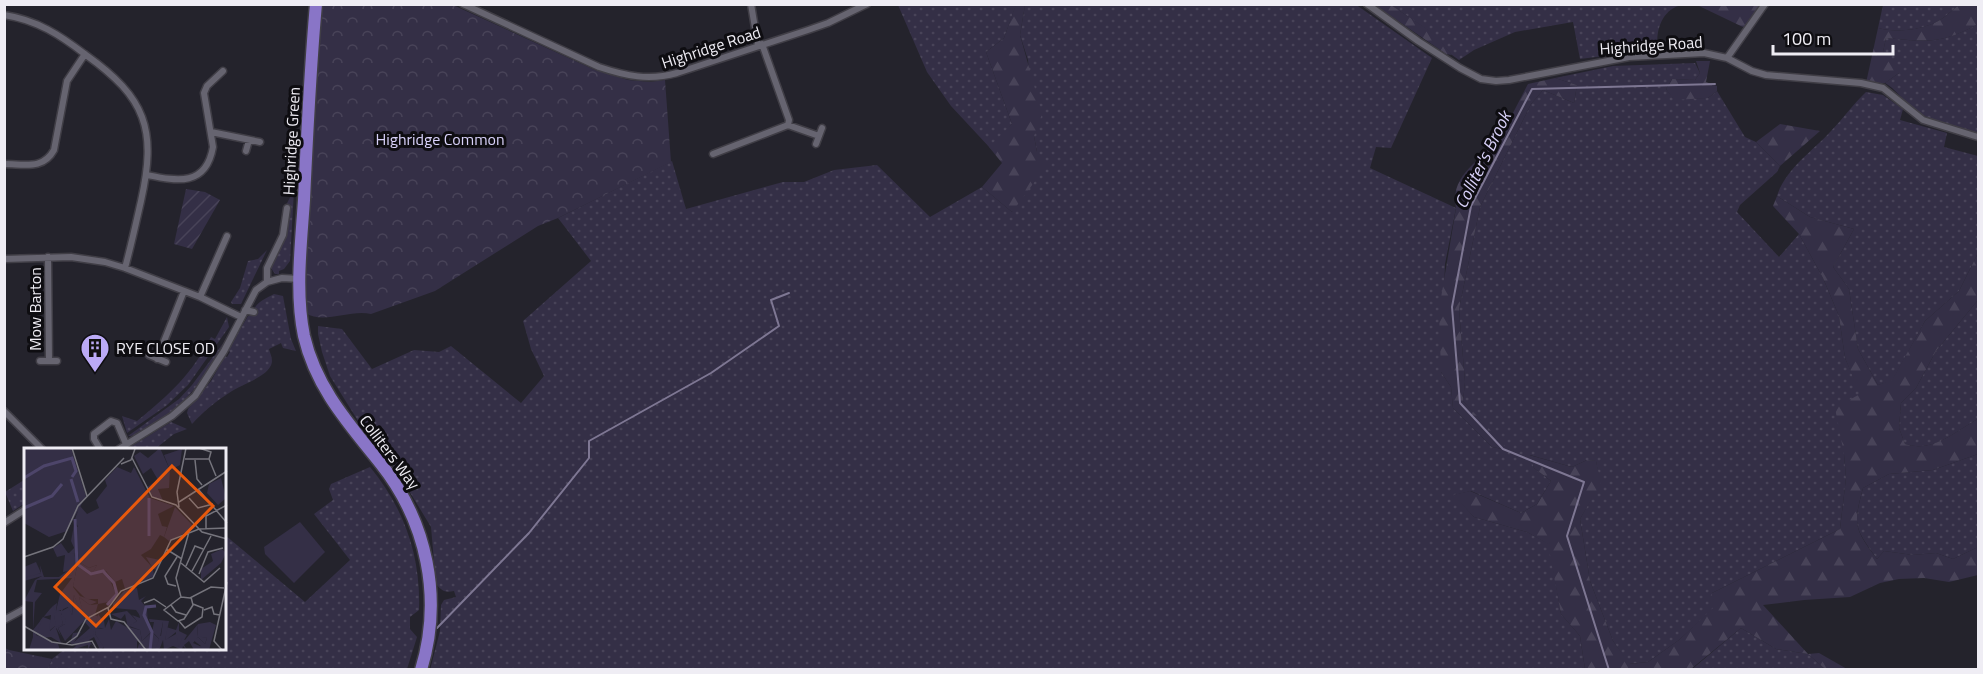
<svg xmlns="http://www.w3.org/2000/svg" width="1983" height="674" viewBox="0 0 1983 674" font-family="'Titillium Web',sans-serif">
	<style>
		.grass { fill: url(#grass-dots) }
		.forest { fill: url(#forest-firs) }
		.park { fill: url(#park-crowns) }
		.garden { fill: url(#garden-furrows) }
		.pitch { fill: #342f46 }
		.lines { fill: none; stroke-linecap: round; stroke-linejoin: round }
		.stream { stroke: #7e7793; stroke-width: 2 }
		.street-casing { stroke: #403e46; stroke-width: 9 }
		.highway-casing { stroke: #403e46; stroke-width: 15 }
		.street { stroke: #666470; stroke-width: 6 }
		.highway { stroke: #8975c7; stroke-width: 12 }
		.labels { text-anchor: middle; stroke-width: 6; stroke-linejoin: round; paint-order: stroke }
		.street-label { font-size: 16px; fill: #efedf4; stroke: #0e0d11 }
		.park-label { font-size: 16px; fill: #d9d2fa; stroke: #0e0d11 }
		.poi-label { font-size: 16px; fill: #efedf4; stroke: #0e0d11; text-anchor: start }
		.water-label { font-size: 18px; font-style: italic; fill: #d7d0f7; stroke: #0e0d11 }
		.inset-river { fill: none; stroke: #4d456a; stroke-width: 3 }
		.inset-road { fill: none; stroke: #75747c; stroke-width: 1.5 }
		.view { fill: #e8590c; fill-opacity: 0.15; stroke: #e8590c; stroke-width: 3 }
		.inset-edge { fill: none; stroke: #efedf4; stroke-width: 3 }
	</style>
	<defs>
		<pattern id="grass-dots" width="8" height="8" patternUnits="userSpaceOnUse" patternTransform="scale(1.5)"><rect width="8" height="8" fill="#342f46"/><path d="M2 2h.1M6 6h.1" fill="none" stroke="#484358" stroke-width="1.8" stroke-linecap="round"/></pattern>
		<pattern id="forest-firs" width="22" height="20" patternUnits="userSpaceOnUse" patternTransform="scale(1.5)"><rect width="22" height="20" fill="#342f46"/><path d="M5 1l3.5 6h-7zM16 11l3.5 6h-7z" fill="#484358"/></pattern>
		<pattern id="park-crowns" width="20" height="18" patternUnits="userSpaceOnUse" patternTransform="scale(1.5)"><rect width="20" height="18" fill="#342f46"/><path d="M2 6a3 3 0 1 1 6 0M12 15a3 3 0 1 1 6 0" fill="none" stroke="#484358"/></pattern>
		<pattern id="garden-furrows" width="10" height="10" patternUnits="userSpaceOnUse" patternTransform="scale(1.5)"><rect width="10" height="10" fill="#342f46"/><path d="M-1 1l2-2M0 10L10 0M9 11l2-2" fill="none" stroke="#484358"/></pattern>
	</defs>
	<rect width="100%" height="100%" fill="#24232c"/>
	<!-- grass -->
	<path class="grass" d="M1355 4 1432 58 1391 148 1376 147 1370 168 1456 208 1445 264 1441 372 1451 387 1453 408 1492 447 1508 450 1463 401 1465 382 1459 309 1480 207 1531 104 1543 90 1574 103 1577 85 1555 78 1613 66 1695 63 1700 73 1695 80 1672 79 1666 89 1674 99 1708 98 1717 91 1745 137 1756 142 1780 166 1777 172 1740 205 1737 212 1779 257 1799 234 1823 278 1839 316 1845 358 1861 394 1844 454 1846 478 1840 529 1712 593 1714 608 1679 640 1648 662 1629 664 1613 641 1590 581 1580 519 1600 483 1596 461 1587 460 1572 467 1530 455 1534 468 1551 481 1537 504 1521 513 1471 491 1454 495 1474 517 1527 532 1549 544 1561 614 1580 636 1585 669 430 670 440 631 441 605 444 600 456 597 454 591C445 593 442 591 436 584L431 527 397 471 370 440 330 376 322 352 318 334V326L342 329 372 369 414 350 439 352 451 346 521 403 544 376 531 349 523 321 591 261 558 218 672 161 686 209 783 182H804L834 170 877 165 930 217 982 187 1012 212 1037 152 1034 136 1028 60 1020 35 1025 5Z
		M898 5H1016L1004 38 986 52 1012 124 991 149 951 106 927 72Z
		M1391 5H1682C1662 9 1655 31 1658 49L1580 59 1573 22 1515 32 1474 50 1459 60 1452 55 1435 35Z
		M1883 5H1959C1953 9 1947 16 1940 20 1924 30 1896 33 1878 28Z
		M1978 24V134C1957 127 1930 122 1912 108 1902 100 1896 89 1885 83L1899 73 1883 52 1886 38C1927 42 1941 44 1978 24Z
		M1866 92 1883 95 1903 109 1900 120 1947 133 1944 147 1978 156V253L1959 291 1925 321 1892 381 1878 385 1858 349 1849 289 1833 267 1854 229 1810 217 1777 196C1786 168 1812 152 1831 131 1843 119 1853 104 1866 92Z
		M294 190 290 261 284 269 279 271V274H275L271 268 272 264 288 228 290 206 286 205Z
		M267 250 241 304H232L231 302 240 288 248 261 258 259Z
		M274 294 283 296 291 339 296 351 283 348 281 343 269 349C271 356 274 361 270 367 264 378 240 385 229 393 216 401 203 412 192 424L187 413 188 409 211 381 225 356 227 357 230 352 228 350 248 316 256 315 257 311 254 310C256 302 267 298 274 294Z
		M1978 300V419C1954 432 1934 453 1905 444L1899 428 1901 403 1916 388 1936 351Z
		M227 317 229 327 188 385 166 406 127 433 122 416 137 421C169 395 192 374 211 337L215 339Z
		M224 342C202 381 189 403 149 427 143 431 136 437 128 436L179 399 192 385Z
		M171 422 187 429 174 434 155 449H127Z
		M1978 454V547L1953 559 1936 553 1913 555 1884 551 1877 559C1854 527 1853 526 1863 488L1889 474 1933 470Z
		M370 467C404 508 421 556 419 610L410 617V629L417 637 407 669H48L52 659 65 649 225 648V535L305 602 350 560 314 514 333 500 329 489 331 484Z
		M24 480 25 503 13 511 5 492Z
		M1741 628 1776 649 1808 654 1825 669 1691 670Z"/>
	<!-- forest -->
	<path class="forest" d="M1016 4 1025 5 1020 35 1042 114 1034 136 1037 152 1047 165 1012 212 982 187 1002 163 989 147 1012 124 986 52 1004 38Z
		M1375 5H1391L1436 35 1452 55 1446 54Z
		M1697 5H1761L1745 28Z
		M1959 5H1978V24C1942 44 1927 42 1886 38L1883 52 1899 68V73L1885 83H1866L1878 28C1896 33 1923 30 1940 20 1947 16 1953 9 1959 5Z
		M1696 61H1710L1706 82 1717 86V91L1708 98 1674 100 1666 89 1672 79 1695 80 1700 73Z
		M1555 78 1577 85 1574 103 1543 90 1531 104 1480 207 1459 309 1465 382 1463 401 1509 450 1492 447 1453 408 1451 387 1441 372 1439 310 1456 208C1449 172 1485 160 1501 134 1511 118 1519 101 1528 84Z
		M1780 124 1820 131 1780 166 1756 142Z
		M1777 196 1810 217 1854 229 1833 267 1849 289 1858 349 1878 385 1892 380 1925 321 1959 291 1978 253V300L1936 351 1916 388 1901 403 1899 428 1905 444C1933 453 1954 432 1978 419V454L1933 470 1889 474 1863 488C1853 525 1854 528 1877 559L1884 551 1913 555 1936 553 1953 559 1978 547V575L1949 582 1924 578 1899 579 1880 583 1850 597 1804 600 1763 605 1808 654 1819 653 1847 669H1825L1808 654 1776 649 1741 628 1691 669H1585L1580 636 1561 614 1548 544 1527 532 1474 517 1453 495 1470 491 1521 513 1537 504 1551 481 1534 468 1529 455 1572 467 1587 460 1596 461 1601 483 1580 519 1590 581 1613 641 1630 664 1648 662 1679 640 1713 608 1709 599 1712 593 1840 529 1846 478 1844 454 1835 408 1860 394 1845 358 1839 316 1823 278 1799 234 1773 206Z"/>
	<!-- park -->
	<path class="park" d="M323 5H453L595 70 628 80 650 82 665 80 671 162 558 218 538 226 435 291 371 314C350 309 323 325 306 313V251L319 17Z
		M5 648 9 650 52 659 48 669H5Z"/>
	<!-- garden -->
	<path class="garden" d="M186 189 205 192 220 200 192 249 174 244Z"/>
	<!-- pitch -->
	<path class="pitch" d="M300 522 325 552 294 583 265 554 264 547Z"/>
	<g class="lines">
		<!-- stream -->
		<path class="stream" d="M437 628 529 533 589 458V441L711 373 779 326 771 300 789 293
			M1609 670 1567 536 1584 482 1503 449 1460 403 1452 307 1471 206 1532 89 1715 84"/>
		<!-- street casing -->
		<g class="street-casing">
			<path id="street" d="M463 4 599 67C626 76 649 81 677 73L808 30 828 23 867 4
				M751 4 758 46
				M1367 4 1418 41 1460 68 1481 79 1496 81 1509 80 1629 57 1704 53 1727 58 1752 71 1766 75 1861 83 1883 88 1923 120 1978 137
				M4 15C37 20 60 35 86 55 146 98 157 129 141 201 136 223 131 246 125 268
				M1727 58 1765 4
				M788 125 819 136
				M211 132 260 142
				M816 144 822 128
				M246 151 249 140
				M713 154 788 125 789 120 762 44
				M4 164C25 164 43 170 54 150L67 81 85 54
				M147 175C177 181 206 187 213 147L204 93 207 86 223 71
				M48 257 49 361
				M4 259 71 257 105 262 125 268 200 297 241 317
				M267 282V268L283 235 287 208
				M200 297 227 236
				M245 310 254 312
				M149 355 166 362
				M157 359 184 291
				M40 361H57
				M4 411 42 449
				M100 449 94 439V434L111 421 117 423 126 444
				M119 449 172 416 195 396 224 351 256 290 267 282 282 278 300 279
				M4 523 26 509
				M4 620 26 608"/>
		</g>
		<!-- highway casing -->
		<g class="highway-casing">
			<path id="highway" d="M316 4C310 70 307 135 304 200 301 245 295 292 304 336 316 388 349 424 381 464 427 522 443 598 421 670"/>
		</g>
		<!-- street -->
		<use href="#street" class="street"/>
		<!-- highway -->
		<use href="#highway" class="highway"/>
	</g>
	<!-- icons -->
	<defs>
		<g id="building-pin" transform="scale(1.5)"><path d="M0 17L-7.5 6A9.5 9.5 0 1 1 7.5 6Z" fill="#bbaaf6" stroke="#0e0d11"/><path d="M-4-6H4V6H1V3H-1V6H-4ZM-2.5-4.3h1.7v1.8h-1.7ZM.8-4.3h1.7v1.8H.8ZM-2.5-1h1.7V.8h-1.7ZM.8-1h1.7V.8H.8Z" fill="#111"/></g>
	</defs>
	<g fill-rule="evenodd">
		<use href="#building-pin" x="95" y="348"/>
	</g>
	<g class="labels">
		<!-- street labels -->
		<g class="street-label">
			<text transform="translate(1651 45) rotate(-4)" y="6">Highridge Road</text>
			<text transform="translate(711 47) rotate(-18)" y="6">Highridge Road</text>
			<text transform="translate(291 141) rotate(-87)" y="6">Highridge Green</text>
			<text transform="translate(35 309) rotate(-90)" y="6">Mow Barton</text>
			<text transform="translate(390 452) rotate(53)" y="6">Colliters Way</text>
		</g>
		<!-- park labels -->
		<g class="park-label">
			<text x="440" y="145">Highridge Common</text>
		</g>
		<!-- poi labels -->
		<g class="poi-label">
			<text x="116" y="354">RYE CLOSE OD</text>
		</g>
		<!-- water labels -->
		<g class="water-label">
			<text transform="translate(1483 160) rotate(-64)" y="6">Colliter's Brook</text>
		</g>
	</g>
	<!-- overview -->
	<g transform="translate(24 448)">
		<rect width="202" height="202" fill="#24232c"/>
		<path d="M0 0H47L62 48 43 83 25 89 0 75ZM136 0 146 22 145 40 134 41 139 53 129 49 123 39 134 32 127 20 119 26 110 8 116 4 124 10ZM93 19 107 25 110 19 126 50 150 58 134 66 138 78 143 79 140 89 136 87 127 101 117 107 128 119 122 109 136 112 133 122 129 121 130 128 101 141 98 131 91 134 82 123 75 122 84 128 93 148 86 157 85 154 74 156 71 167 80 172 81 180 85 171 87 182 92 173 104 180 101 166 97 171 87 166 103 163 113 173 105 179 116 182 118 193 128 184 130 174H139L136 189 129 185 135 191 134 201 127 200V185L126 202 113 193V202H81L71 186 72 180 80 181 74 179 75 171 70 188 49 195 66 180 60 173 41 193 34 180 41 176 37 165 39 176 32 180 37 195 27 189 17 190 12 186 16 173 19 169 27 172 26 183 31 178 29 158 33 155 32 163H37L36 153 45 139 49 145 38 163 45 159 48 167 50 147 60 169 55 149 66 157 74 156V151H62L49 138 53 118 67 127 73 117 65 120 55 114 53 98 51 102 47 93 50 77 54 79 51 71 56 58 63 66 75 60 72 52 83 38 81 32ZM37 95 44 105H50L52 113 49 127 43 129 39 128 46 123 39 124 41 107 33 109 29 100ZM12 114 17 125 1 132 0 119ZM113 140 115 152 122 148 117 153 122 159 117 169 112 162 89 160V156L100 143ZM155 174V183L163 187 156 199 152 198V184L141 193 142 179 152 182ZM186 174 192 177 185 202H170L177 198 169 192 174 189 181 196 183 190 173 189 174 176Z" fill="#342f46"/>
		<path d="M53 97 55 114 65 120 73 117 67 128 53 118 49 139 56 148 73 154 66 157 55 149 61 170 60 173 50 147 48 167 44 159 30 165 32 179 39 176 36 165 42 171 41 176 34 180 37 188 31 178 25 183 27 167 19 169 12 187 38 197 34 196 36 202H5L9 189V154L0 153 11 132 18 128 0 133V130L17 125 16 117 20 129H35L46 121 39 129 48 127 51 110 50 105 44 106ZM48 130 36 146 32 163 29 158 26 161 9 182 11 154 18 145 10 144 13 132ZM123 161 124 178 128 183 127 200 130 202H113L115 196 125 200 127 184 118 193 116 182 105 178 113 173 108 167 116 170 115 165ZM74 166 77 170 74 179 80 180H72L71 186 80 199 76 202 70 189 65 192 72 202 67 196 64 201V197L47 202 52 198 46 195 49 185 57 184 50 194 69 187ZM125 171 145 173 141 192 152 186 155 199 158 190 161 192 174 176 173 188 183 190 181 196 174 189 169 195 178 199 170 202 165 193 160 197 163 202 159 198 158 202 149 198 140 202 139 192 136 200 133 202H131L135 191 129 184 137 188 139 174H126Z" fill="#342f46" fill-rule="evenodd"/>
		<path d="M158 1 156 17 146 22 140 7ZM197 30 202 50 194 57 183 45 185 36ZM151 59 171 80 145 93 140 89ZM198 101 202 105 197 115 177 132V121L189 113 187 106Z" fill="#342f46"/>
		<path class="inset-river" d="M0 30 20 18 48 10 52 23 48 29M47 31 54 54M0 60 28 48 38 36M51 71 53 116 67 126 79 123 90 135 93 146 83 157M125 88V50M126 202 128 184 120 167 122 159 132 158"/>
		<path class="inset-road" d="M48 0 63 48M175 0 187 4 185 11 192 28M108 10 128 49 152 57 178 84 203 91M161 11H185M171 12 173 31 178 37M97 16 107 12 111 1M174 41 203 75M165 50 174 60 189 56M155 54 203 23M155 59 153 44 162 0M182 81V68L203 57M142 101 158 111M0 109 29 99 39 91 54 58 100 10M157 115 180 134 196 120M162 118 171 98 179 101M168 123 187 88M175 126 184 104 199 100M152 138 144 136 141 128 153 109M157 149 140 162 154 173 160 171 169 157 167 149M157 149 152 130 165 84M157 149 166 150 187 139 200 140M120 155 130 151 142 159M147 157 152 164 162 167M84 160 87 171 100 174 122 202M180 162 188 159 190 166 196 167M155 173 161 180 178 169 179 160 169 156M0 178 28 194 48 197 68 193 73 202M42 196 53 188 62 171 85 159 97 143 129 130 147 92 175 81 203 80M198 202 190 193 203 134"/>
		<path class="view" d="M148 18 189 58 72 178 31 139Z"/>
		<rect width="202" height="202" class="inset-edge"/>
	</g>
	<!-- border -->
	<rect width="1983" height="674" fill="none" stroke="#efedf4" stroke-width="12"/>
	<!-- scale -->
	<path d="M1773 45v9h120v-9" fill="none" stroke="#efedf4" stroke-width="3"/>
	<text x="1782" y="45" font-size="18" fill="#efedf4" stroke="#0e0d11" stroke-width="4.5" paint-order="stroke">100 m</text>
</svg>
